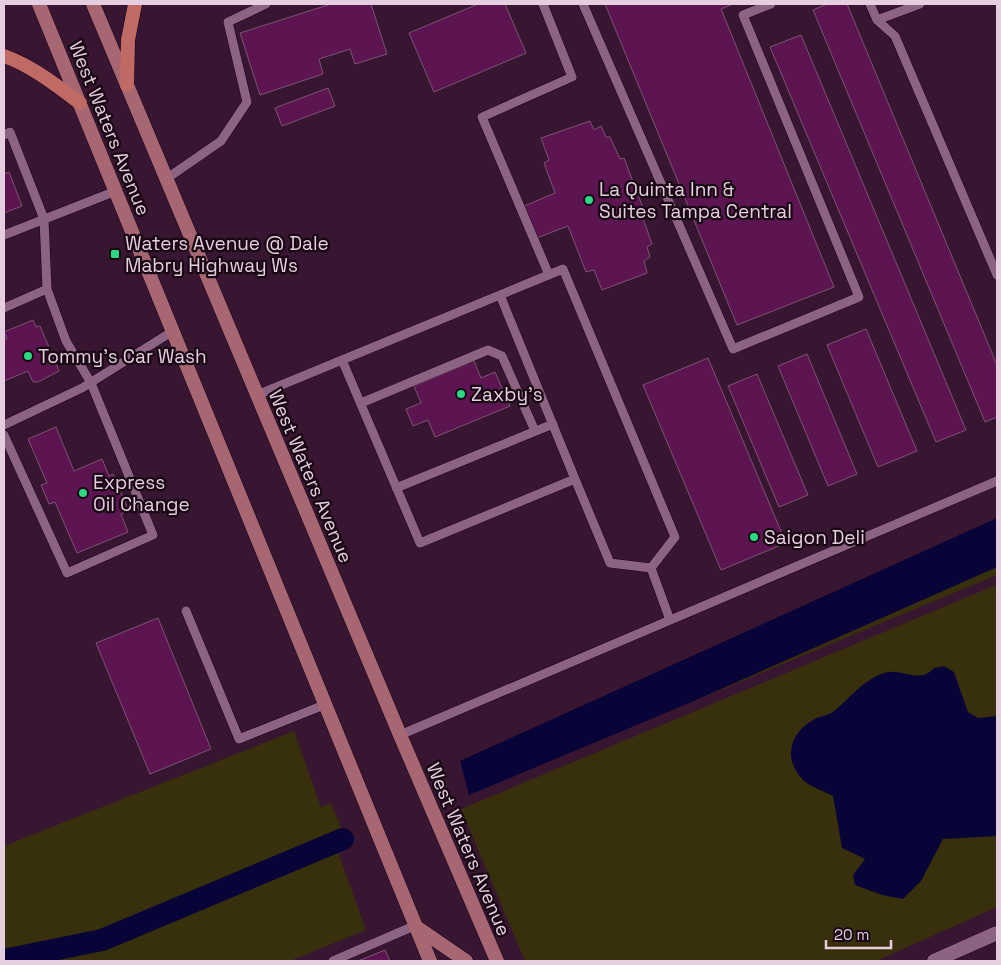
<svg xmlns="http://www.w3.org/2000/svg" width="1001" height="965" viewBox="0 0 1001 965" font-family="'Space Grotesk',sans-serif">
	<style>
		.green { fill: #38300d }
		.water { fill: #090437 }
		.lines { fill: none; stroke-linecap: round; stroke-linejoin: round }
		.canal { stroke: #090437; stroke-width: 22 }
		.building { fill: #5d1551; stroke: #7c5473 }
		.service-casing { stroke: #1d0118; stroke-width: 10 }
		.minor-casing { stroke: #1d0118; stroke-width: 15 }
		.secondary-casing { stroke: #1d0118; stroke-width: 15 }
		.primary-casing { stroke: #1d0118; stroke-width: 15 }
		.service { stroke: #8c6382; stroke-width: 9 }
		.minor { stroke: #8c6382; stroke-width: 14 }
		.secondary { stroke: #a66773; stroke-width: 14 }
		.primary { stroke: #c06a65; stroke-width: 14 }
		.poi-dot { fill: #2cd884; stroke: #160713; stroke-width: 2 }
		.labels { text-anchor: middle; stroke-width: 4.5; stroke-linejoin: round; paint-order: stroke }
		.street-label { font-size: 19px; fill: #e5cedf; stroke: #160713 }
		.poi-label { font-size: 19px; fill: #e5cedf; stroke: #160713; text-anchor: start }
	</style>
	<rect width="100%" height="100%" fill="#381531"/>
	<!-- green -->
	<path class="green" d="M997 567V575L687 704Z
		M996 585 997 907 876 961H525L461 809Z
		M294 731 321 807 331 803 346 839 335 844 366 930 290 961H4V846Z"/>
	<!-- water -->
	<path class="water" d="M997 518V567L687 704 469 795 460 761Z
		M944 666 954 672 968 712 978 718 997 716V836L943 839 921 881 903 899 882 895 855 885 853 875 865 859 842 848 833 796C824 791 810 787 803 780 783 759 789 734 813 720 819 716 828 716 834 711 853 696 860 682 884 673 902 667 919 685 934 668Z"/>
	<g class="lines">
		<!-- canal -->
		<path class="canal" d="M4 960 102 940 343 839"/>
	</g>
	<!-- building -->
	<path class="building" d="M331 4H371L387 54 355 64 350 49 319 59 323 74 260 95 240 33Z
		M478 4H505L526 53 434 92 409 33Z
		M605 4H733L721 9 834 287 737 325Z
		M827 4H847L997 365V417L985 422 813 10Z
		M801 35 966 430 936 442 770 47Z
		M328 88 335 106 282 126 275 108Z
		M590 121 594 130 601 126 606 137H610L620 159 624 158 643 208 640 210 652 244 647 247 650 257 644 261 647 273 602 290 594 270 586 272 568 226 534 239 522 207 555 193 544 163 549 160 541 138Z
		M9 172 22 206 4 213V174Z
		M33 320 36 327 40 326 59 371 38 382H33L28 371 4 381V340L7 339 4 332Z
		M866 329 917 451 878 467 827 345Z
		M807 354 857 474 828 486 778 366Z
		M708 358 786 543 721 570 643 385Z
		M474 361 481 378 495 372 510 406 435 437 428 420 413 426 406 409 421 403 414 386Z
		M757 374 808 495 779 507 728 386Z
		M56 427 74 471 102 459 109 476 113 474 129 511 121 514 128 532 77 553 55 502 49 504 41 485 47 483 28 439Z
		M158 618 211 749 150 774 96 643Z
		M385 950 390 961H358Z"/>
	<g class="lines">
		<!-- service casing -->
		<g class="service-casing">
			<path id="service" d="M543 4 572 77 482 117 549 275
				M583 4 733 349 859 297 743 15 771 4
				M870 4 877 20 920 4
				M877 20 895 36 997 275
				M4 135 10 132 44 219 47 289 66 341 91 383 153 535 67 573 4 435
				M166 179 221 141 247 102 228 22 266 4
				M4 235 116 191
				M500 295 575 479
				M4 308 47 289
				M342 360 420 543 575 479 610 563 651 568
				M257 395 563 269 675 537 651 568 670 620
				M361 403 488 350 502 356 535 431
				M4 425 82 388 173 331
				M396 488 553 424
				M186 611 239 739 324 705
				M400 735 997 481
				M333 961 414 926"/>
		</g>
		<!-- minor casing -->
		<g class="minor-casing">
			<path id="minor" d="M934 961 997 933"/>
		</g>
		<!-- secondary casing -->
		<g class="secondary-casing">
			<path id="secondary" d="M39 4 430 961
				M93 4 400 735 497 961
				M415 926 466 961"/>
		</g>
		<!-- primary casing -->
		<g class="primary-casing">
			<path id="primary" d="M4 56C32 66 56 85 80 103
				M127 85 128 40 135 4"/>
		</g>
		<!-- service -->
		<use href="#service" class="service"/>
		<!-- minor -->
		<use href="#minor" class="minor"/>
		<!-- secondary -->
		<use href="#secondary" class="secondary"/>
		<!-- primary -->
		<use href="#primary" class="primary"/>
	</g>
	<!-- markers -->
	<g class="poi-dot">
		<circle cx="589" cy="200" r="5"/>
		<rect x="110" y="249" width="10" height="10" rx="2.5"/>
		<circle cx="28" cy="356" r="5"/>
		<circle cx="461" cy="394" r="5"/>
		<circle cx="83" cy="493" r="5"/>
		<circle cx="754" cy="537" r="5"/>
	</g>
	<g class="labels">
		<!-- street labels -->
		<g class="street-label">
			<text transform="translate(110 128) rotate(68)" y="7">West Waters Avenue</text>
			<text transform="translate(311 476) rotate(67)" y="7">West Waters Avenue</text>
			<text transform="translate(469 849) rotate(67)" y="7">West Waters Avenue</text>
		</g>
		<!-- poi labels -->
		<g class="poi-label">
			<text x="599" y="196">La Quinta Inn &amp;<tspan x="599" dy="22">Suites Tampa Central</tspan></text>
			<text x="125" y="250">Waters Avenue @ Dale<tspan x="125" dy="22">Mabry Highway Ws</tspan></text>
			<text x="38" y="363">Tommy's Car Wash</text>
			<text x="471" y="401">Zaxby's</text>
			<text x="93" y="489">Express<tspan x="93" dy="22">Oil Change</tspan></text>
			<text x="764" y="544">Saigon Deli</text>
		</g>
	</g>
	<!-- border -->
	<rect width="1001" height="965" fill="none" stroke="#e5cedf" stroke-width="10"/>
	<!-- scale -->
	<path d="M826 940v8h65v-8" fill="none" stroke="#e5cedf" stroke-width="2.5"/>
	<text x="834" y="940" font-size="15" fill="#e5cedf" stroke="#160713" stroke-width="4" paint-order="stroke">20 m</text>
</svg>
